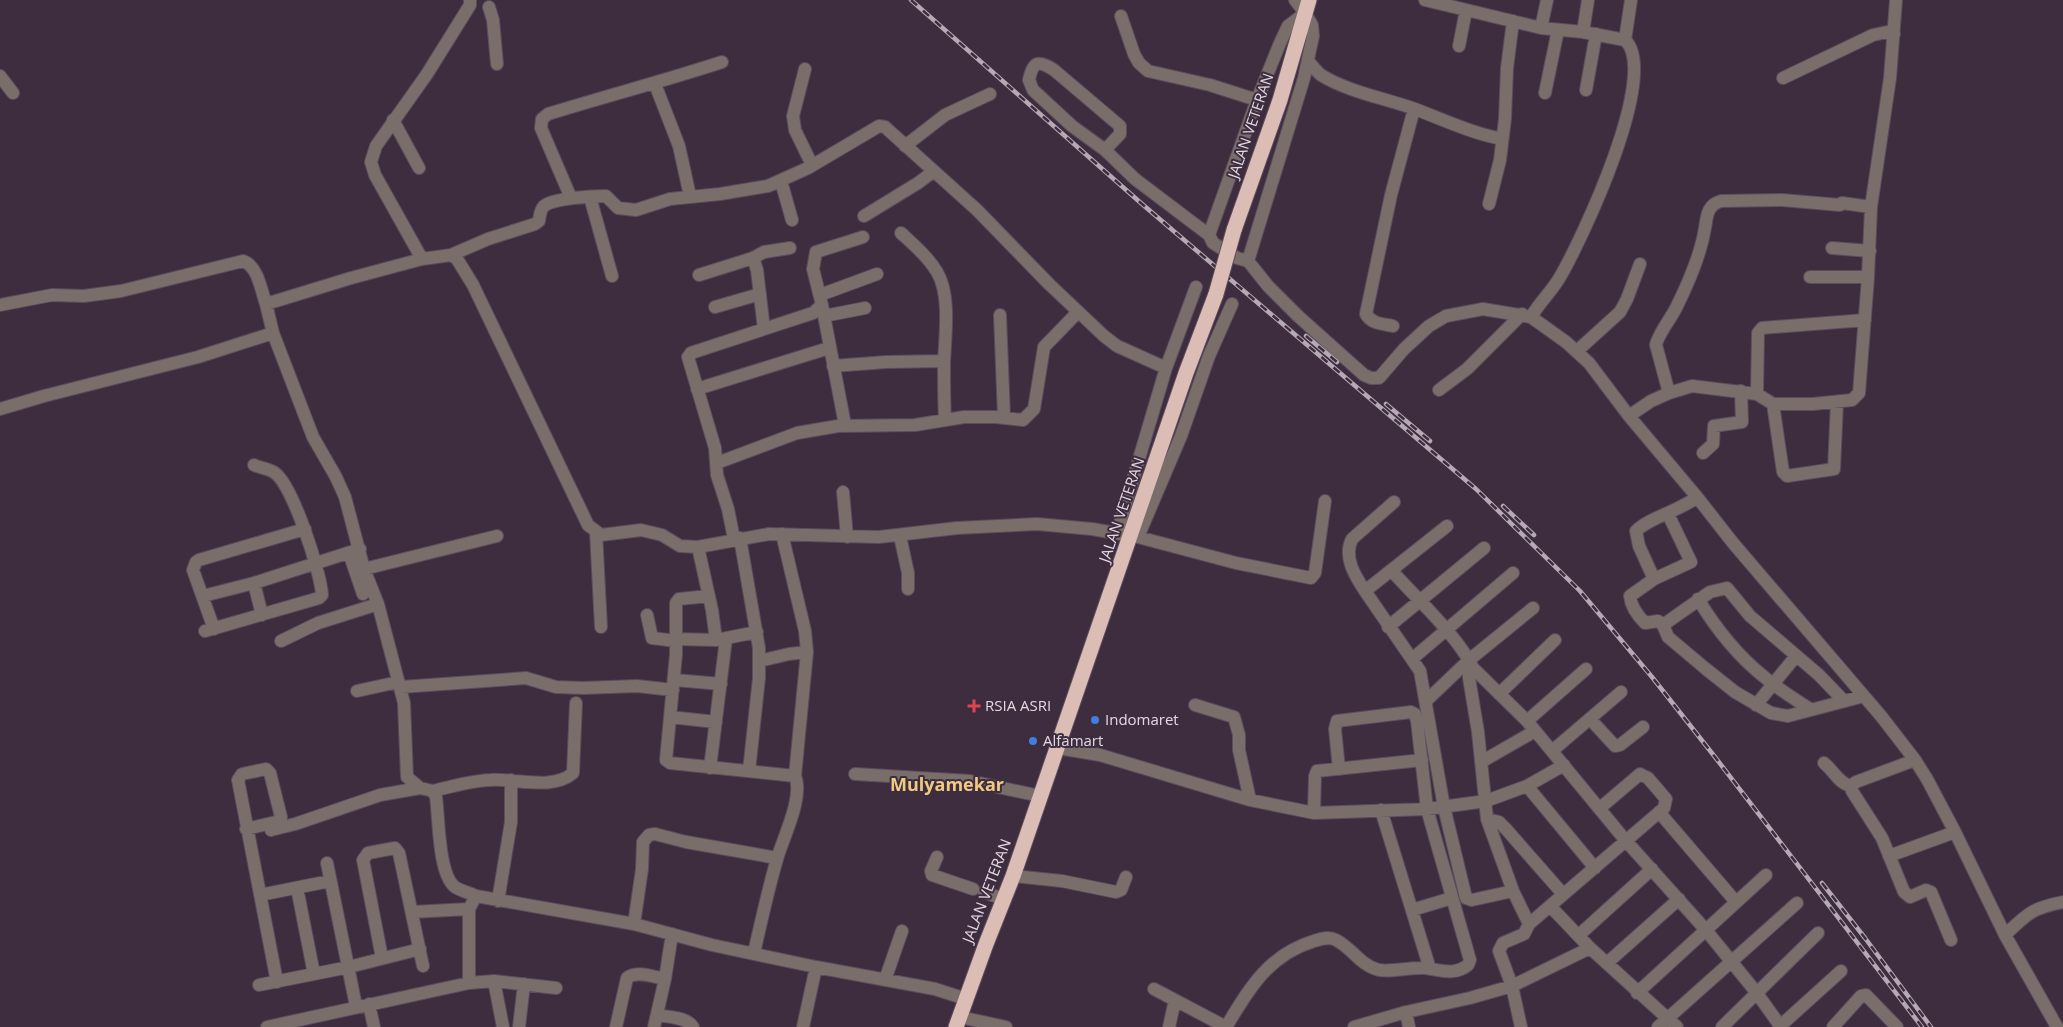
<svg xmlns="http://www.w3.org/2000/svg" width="2063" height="1027" viewBox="0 0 2063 1027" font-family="'Open Sans',sans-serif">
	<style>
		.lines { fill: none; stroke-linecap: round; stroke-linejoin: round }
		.minor-casing { stroke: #5c4c5c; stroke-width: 14 }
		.highway-casing { stroke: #5c4c5c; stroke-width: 17 }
		.minor { stroke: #7a6e6b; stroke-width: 12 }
		.highway { stroke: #dcbdb6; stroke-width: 15 }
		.rail-casing { stroke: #b5a9b5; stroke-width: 4.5 }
		.rail { stroke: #3e2d3e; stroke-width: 2.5; stroke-dasharray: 8; stroke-linecap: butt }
		.highway-bridge-casing { stroke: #5c4c5c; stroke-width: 17; stroke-linecap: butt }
		.highway-bridge { stroke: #dcbdb6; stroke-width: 15 }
		.health-dot { fill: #e0444e; stroke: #3e2d3e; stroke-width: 2 }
		.shop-dot { fill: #3f7fe0; stroke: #3e2d3e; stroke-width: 2 }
		.labels { text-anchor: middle; stroke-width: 4; stroke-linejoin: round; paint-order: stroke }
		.street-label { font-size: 15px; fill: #e2d8e2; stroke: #3e2d3e }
		.poi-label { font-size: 15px; fill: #e2d8e2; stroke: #3e2d3e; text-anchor: start }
		.quarter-label { font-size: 18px; font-weight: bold; fill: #f0ca82; stroke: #3e2d3e }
	</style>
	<rect width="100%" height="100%" fill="#3e2d3e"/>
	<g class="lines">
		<!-- minor casing -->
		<g class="minor-casing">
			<path id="minor" d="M1425 0 1541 28 1583 32 1625 40C1661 73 1581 241 1560 277 1552 291 1539 303 1531 317
				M489 7 493 20 497 64
				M1305 13 1288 26 1280 43 1257 100 1209 235 1213 243 1237 258 1248 261 1268 286 1298 316 1364 375 1371 378H1379L1404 349 1429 326 1446 316 1483 309 1531 317 1566 342 1589 363 1629 416 1697 497 1733 543 1881 716 1915 760 1927 779 1955 832 2005 935 2057 1027
				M1121 16 1134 54 1139 63 1148 71 1210 85 1257 100
				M1541 28 1547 0
				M1583 32 1588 0
				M1625 40 1631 0
				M1459 46 1466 10
				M1308 61C1312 65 1316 71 1321 75 1346 91 1387 99 1415 109 1444 120 1471 133 1502 139
				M805 69 793 116 795 130 812 165
				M0 76 13 93
				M1783 78 1873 35 1887 32 1894 34
				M655 84 679 146 690 196
				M1586 90 1596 34
				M1545 93 1558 30
				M393 120 419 168
				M905 146 945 115 990 94
				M1105 150 1120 134V126L1054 70C1038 60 1033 61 1029 80L1033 90 1072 126 1105 150 1135 179 1209 235
				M781 181 792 220
				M590 197 612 276
				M571 198 541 128 542 119 548 114C606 96 664 81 722 62
				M1489 204 1500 160 1505 119 1507 68 1513 21
				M864 216 918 183 934 171
				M901 233C914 245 928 257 937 272 951 295 945 337 944 363 944 382 944 401 945 420
				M1832 248 1870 251
				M451 255 488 239 535 224 539 221C540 215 540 210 544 206 554 198 593 196 606 196L618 208 636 210 670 199 720 194 768 186 808 168 874 129 879 126 885 127 977 210 1049 284 1104 336 1117 346 1166 368
				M753 258 764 252 790 248
				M422 259 375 175 371 162 376 146 427 74 470 5V0
				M1248 261 1304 78 1313 36 1312 25 1305 13 1295 0
				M699 275 753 258 757 270 764 329
				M1810 277H1868
				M820 295 877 274
				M266 304 273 333 313 437 336 477 345 497 364 569 378 604 404 703 407 777 420 788 433 791 436 797C439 817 438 874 455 887 461 891 470 893 476 896L634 924 712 945 816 967 935 989 966 999
				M0 305 52 295 84 296 121 291 243 261C258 266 261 290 266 304L351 278 422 259 451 255 457 259 473 285 588 525 601 535 641 530 662 535 680 546 698 547 769 534 879 537 957 528 1037 524 1092 529 1138 537 1236 563 1311 578 1315 573 1325 501
				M822 305 845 425
				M715 307 760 294
				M1000 315 1004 417
				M824 316 865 308
				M1393 326C1384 324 1371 324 1366 314L1391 195 1414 109
				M1577 351 1620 312 1627 299 1640 264
				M833 366 886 362 944 361
				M697 389 829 348
				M1439 390 1467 369 1522 314
				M1669 393 1656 345C1657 336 1671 318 1676 308 1687 286 1701 253 1705 228 1707 216 1707 205 1721 201L1782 200 1840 205 1842 203 1871 207
				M1757 394 1758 333 1762 328 1865 320
				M1773 404H1813L1852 400 1859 393 1868 277 1871 207 1890 78 1896 0
				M0 409 44 396 198 357 273 333
				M1629 416 1651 401 1669 393 1692 386 1757 394 1773 404 1783 472 1787 476 1834 469 1837 402
				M1703 453 1713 444 1714 426 1742 422 1741 391
				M717 463 797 433 838 426 915 425 964 417H996L1023 420 1034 409 1044 347 1078 312
				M843 492 847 537
				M1394 502 1352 539C1343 557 1355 576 1365 591L1447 526
				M1668 514 1691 562 1654 579 1630 596C1631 607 1638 616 1645 623L1658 621 1663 625 1668 637 1706 669 1735 692 1771 713 1788 716 1864 696
				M596 532 601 627
				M1117 533 1166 368 1196 287
				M900 536 908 573V589
				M1138 537 1181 436 1209 356 1232 304
				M740 538 759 648V678L749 771
				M734 539 728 509 717 475 715 448 688 357 691 353 813 313 822 305 813 269 816 252 863 237
				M698 547 712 610 716 640
				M349 553 363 594
				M364 569 497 536
				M1391 570C1415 597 1458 636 1473 668L1527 721 1626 841 1705 929 1756 992 1781 1027
				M1654 579 1639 546 1636 531C1650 517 1680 511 1697 497
				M254 583 262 615
				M1365 591 1420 671 1444 807 1466 898 1472 900 1513 891
				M203 596 254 583 360 549
				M709 596 679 599 676 603V654L666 760 670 763 795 776 807 652 805 631 782 534
				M1698 599C1715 627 1737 655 1763 676 1778 689 1794 699 1810 709
				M647 615 652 638 676 641
				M1663 625 1710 592 1727 588 1750 616 1819 675 1844 701
				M1388 627 1484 548
				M214 629 193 570 196 562 199 560 305 529
				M205 631 319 598 322 595C321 573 293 486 275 473 270 469 260 468 254 465
				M676 639 716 640 757 632
				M281 641 318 623 378 604
				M1412 659 1513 573
				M759 661 789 654 807 652
				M1473 668 1469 672V678L1478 732 1487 819 1513 891 1529 924
				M675 680 721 684
				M401 687 526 678 556 687 583 688 637 686 673 690
				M357 691 398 682
				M1499 694 1555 640
				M1426 701 1469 660 1533 608
				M1195 705 1234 717 1239 735V750L1250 800
				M1756 705 1796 656
				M670 717 716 722
				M1590 719 1615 746 1620 745 1643 727
				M1527 721 1586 669
				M1058 748 1100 755 1250 800 1314 813 1427 809 1486 801 1527 786 1564 765
				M1552 751 1621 692
				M1915 760 1856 782 1851 786 1852 791 1882 838 1904 892 1910 897 1926 890 1931 892 1951 940
				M1481 762 1535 731
				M1824 763C1833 770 1839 784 1851 786
				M710 768 726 639
				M855 774 970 781 1040 796
				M1527 786 1595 868
				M433 791C453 786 470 781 490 780 516 778 552 791 573 773L576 703
				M1381 810 1430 969
				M1659 812 1736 902
				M1314 813 1315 776 1317 771 1422 760
				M1487 819 1499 822 1506 829 1563 894
				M246 829 280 821 281 817 270 773 266 769 242 774 238 780 277 982
				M271 830 295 824 380 795 420 788
				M1889 856 1955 832
				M937 857 931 871 932 875 973 889
				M327 863 356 1006
				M1013 876 1062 881 1116 892 1121 890 1126 877
				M297 888 314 974
				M984 892 1003 899
				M260 895 330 881
				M498 901 511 822V780
				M1550 906 1590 948 1677 1027
				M1412 910 1452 898
				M412 912 469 909
				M634 924 642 869 643 842 649 835 655 834 686 842 777 858
				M1579 935 1652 869
				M2005 935C2027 914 2032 908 2063 902
				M754 953C761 922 768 890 777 859 783 838 804 797 795 776
				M382 958 363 860 368 853 395 848 399 853 423 966
				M1607 963 1679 899
				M885 980 902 931
				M494 981 503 1027
				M469 983V909L476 896
				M259 985 349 967 420 949
				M1154 989 1226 1027
				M1637 993 1766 875
				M369 1004 374 1027
				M1406 1012 1409 1027
				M657 1015C668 1017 687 1017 693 1027
				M960 1017 1006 1027
				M267 1027 469 983 494 981 556 988
				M519 1027 524 984
				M616 1027 627 978C636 970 654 977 665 979
				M654 1027 665 979 672 934
				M803 1027 816 967
				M1169 1027 1175 1000
				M1226 1027C1249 989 1268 955 1314 941 1320 939 1329 936 1336 940 1352 948 1361 966 1379 970 1392 972 1410 967 1425 968 1441 970 1454 976 1468 965L1470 960 1427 809 1417 721 1415 714 1411 712 1337 721 1335 729 1339 769
				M1354 1027 1406 1012 1470 998 1512 986 1590 948
				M1521 1027 1512 986 1499 951 1503 943 1524 934 1529 924 1664 808 1666 799 1648 778 1640 774 1600 808
				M1658 1027 1797 903
				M1722 1027 1818 933
				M1779 1027 1841 971
				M1833 1027 1861 996 1866 995 1897 1027"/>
		</g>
		<!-- highway casing -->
		<g class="highway-casing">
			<path id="highway" d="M1234 230 1280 100 1309 0
				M956 1027 986 944 1013 876 1186 373 1216 294"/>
		</g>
		<!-- minor -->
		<use href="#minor" class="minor"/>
		<!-- highway -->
		<use href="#highway" class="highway"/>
		<!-- rail casing -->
		<g class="rail-casing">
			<path id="rail" d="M911 0 1142 204 1476 489 1580 591 1652 677 1715 757 1922 1027
				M1306 336 1337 362
				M1386 404 1430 441
				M1503 506 1534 535
				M1822 883 1865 938 1931 1027"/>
		</g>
		<!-- rail -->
		<use href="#rail" class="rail"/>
		<!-- highway-bridge casing -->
		<g class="highway-bridge-casing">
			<path id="highway-bridge" d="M1216 294 1234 230"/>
		</g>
		<!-- highway-bridge -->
		<use href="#highway-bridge" class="highway-bridge"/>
	</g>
	<!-- markers -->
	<path class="health-dot" d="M971.5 698.5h5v5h5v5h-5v5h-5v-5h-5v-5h5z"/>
	<g class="shop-dot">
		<circle cx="1095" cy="720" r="5"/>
		<circle cx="1033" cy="741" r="5"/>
	</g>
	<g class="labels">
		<!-- street labels -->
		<g class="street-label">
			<text transform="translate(1251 126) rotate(-71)" y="5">JALAN VETERAN</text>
			<text transform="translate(1122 510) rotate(-71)" y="5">JALAN VETERAN</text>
			<text transform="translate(987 891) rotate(-69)" y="5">JALAN VETERAN</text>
		</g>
		<!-- poi labels -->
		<g class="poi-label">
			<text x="985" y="711">RSIA ASRI</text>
			<text x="1105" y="725">Indomaret</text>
			<text x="1043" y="746">Alfamart</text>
		</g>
		<!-- quarter labels -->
		<g class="quarter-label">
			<text x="947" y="791">Mulyamekar</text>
		</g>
	</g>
</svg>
